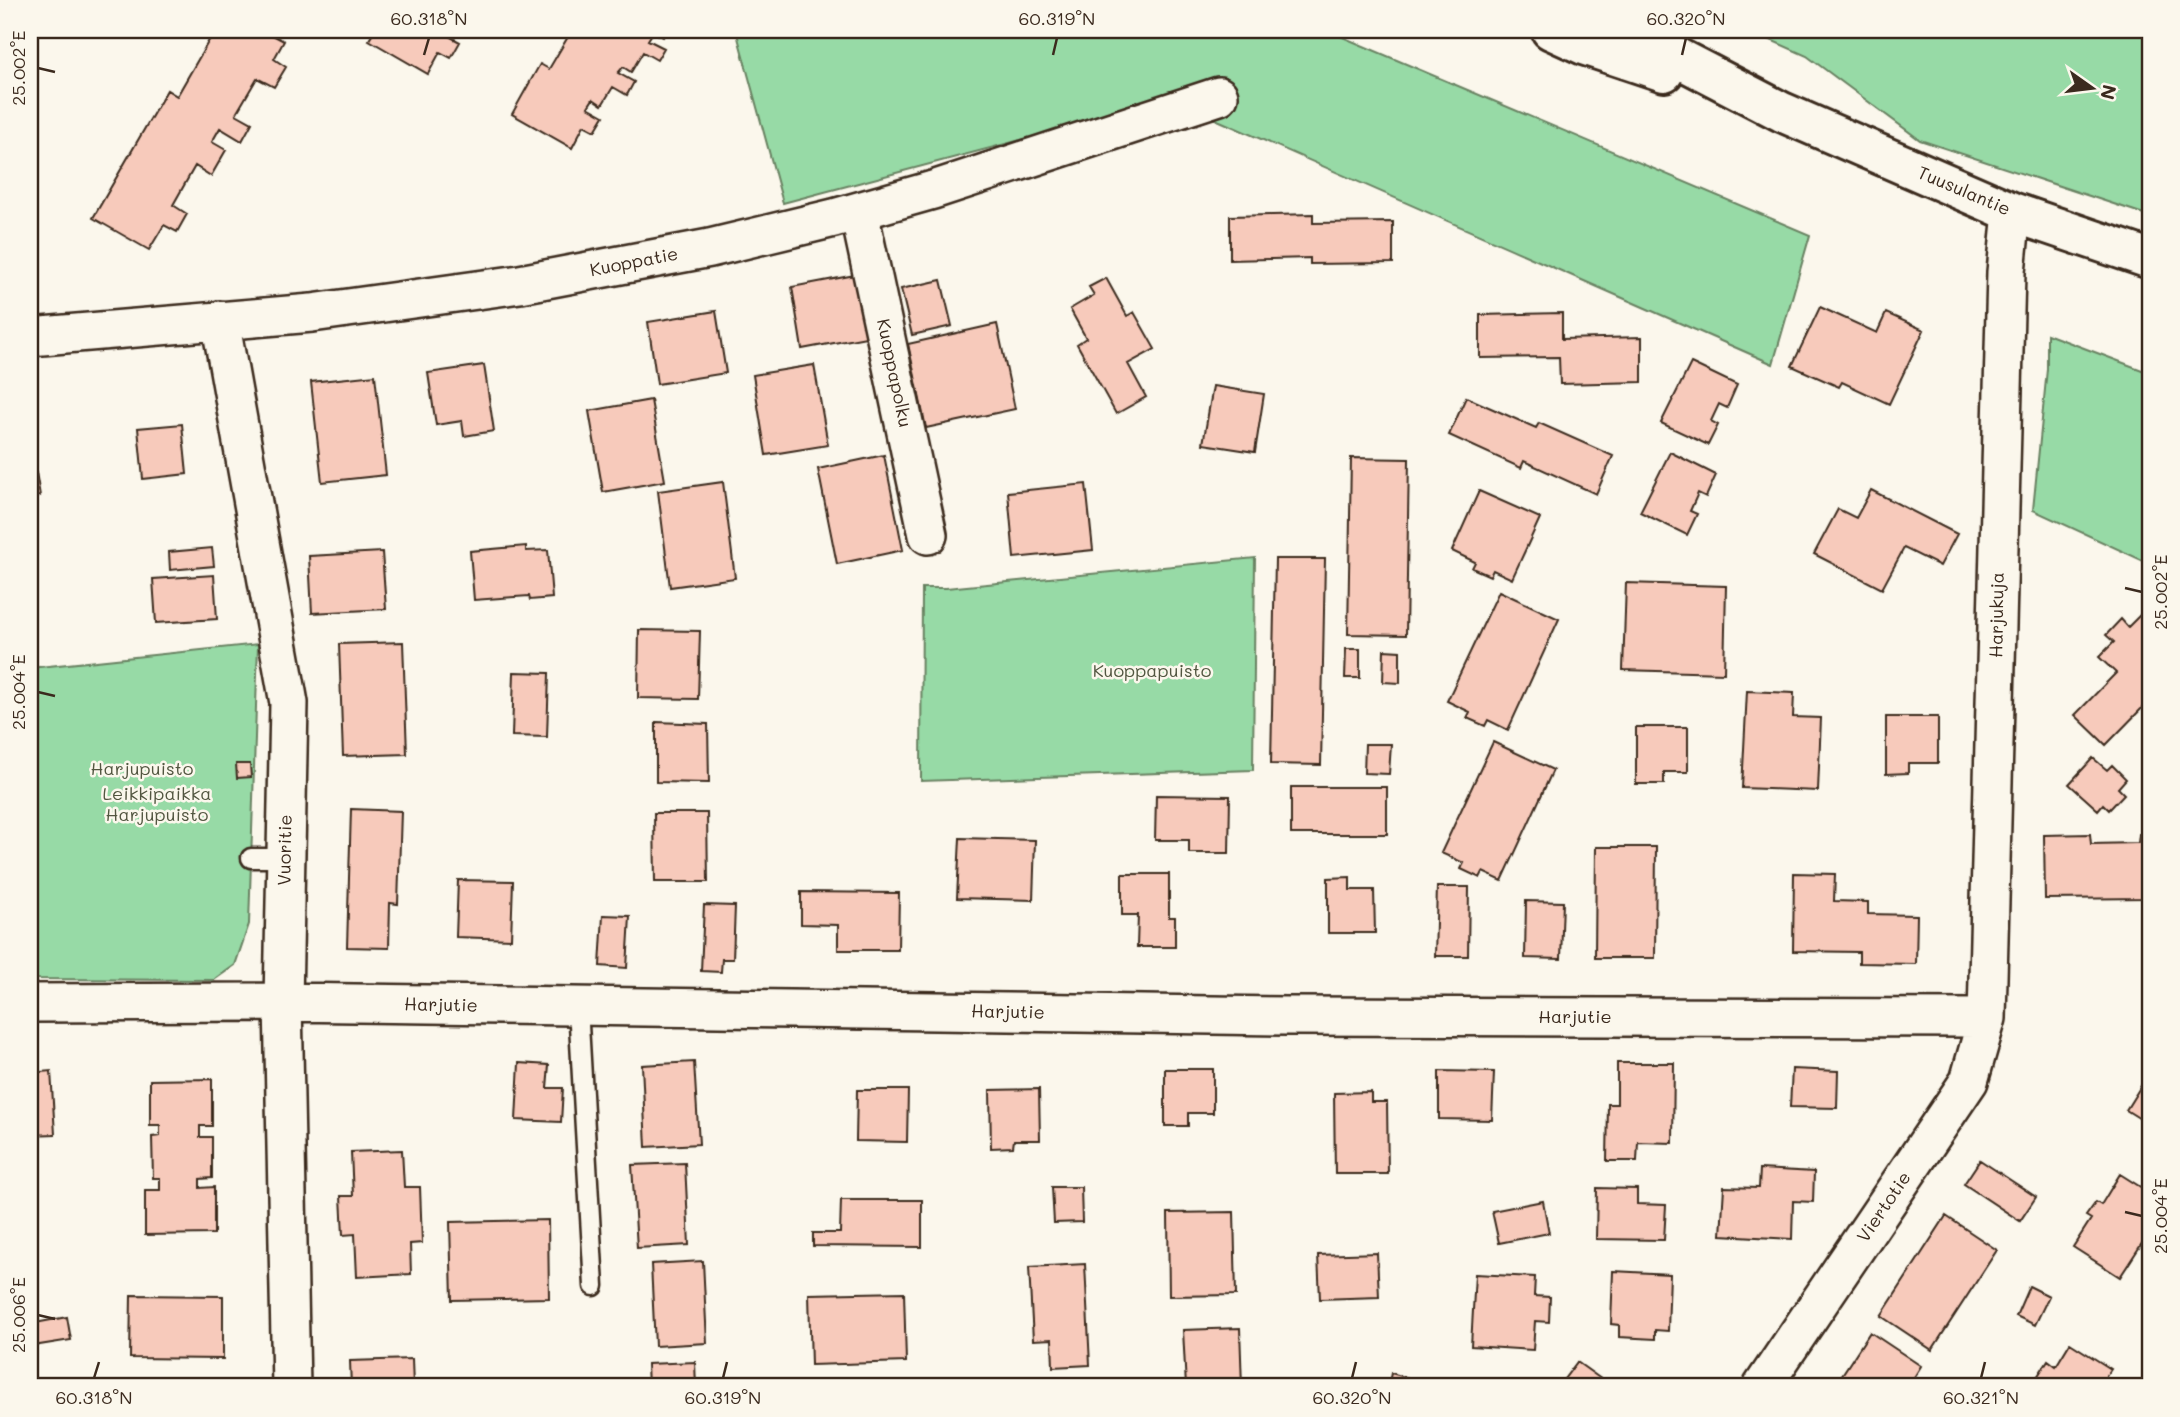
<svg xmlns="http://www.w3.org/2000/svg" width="2180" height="1417" viewBox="0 0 2180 1417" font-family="Mali,sans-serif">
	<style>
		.green { fill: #97daa6; stroke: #698262; stroke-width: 2 }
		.building { fill: #f7cabb; stroke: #3b2a1e; stroke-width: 2 }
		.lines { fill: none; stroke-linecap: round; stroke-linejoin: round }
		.service-casing { stroke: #3b2a1e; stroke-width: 23 }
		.minor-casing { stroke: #3b2a1e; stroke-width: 42 }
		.secondary-casing { stroke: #3b2a1e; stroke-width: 44 }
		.service { stroke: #fbf7ec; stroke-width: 18 }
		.minor { stroke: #fbf7ec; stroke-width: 37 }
		.secondary { stroke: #fbf7ec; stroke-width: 38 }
		.ticks { fill: none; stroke: #3b2a1e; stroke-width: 2.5 }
		.labels { text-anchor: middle; stroke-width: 5; stroke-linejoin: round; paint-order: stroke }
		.street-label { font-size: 18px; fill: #3b2a1e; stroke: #fbf7ec }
		.park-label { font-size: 18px; fill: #525640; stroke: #fbf7ec }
		.neatline { fill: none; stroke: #3b2a1e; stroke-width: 2.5 }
		.ticks-label { font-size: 18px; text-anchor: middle; fill: #3b2a1e }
	</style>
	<rect width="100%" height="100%" fill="#fbf7ec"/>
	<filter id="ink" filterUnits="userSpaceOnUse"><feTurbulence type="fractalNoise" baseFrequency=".0143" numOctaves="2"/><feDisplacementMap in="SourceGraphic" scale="14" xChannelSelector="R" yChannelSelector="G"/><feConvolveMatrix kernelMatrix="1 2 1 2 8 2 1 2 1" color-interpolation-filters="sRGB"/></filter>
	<g filter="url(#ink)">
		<!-- green -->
		<path class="green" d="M736 30H1326L1810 235 1773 364 1213 118 1175 99 783 203Z
			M1748 30H2150V216L1920 140 1807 56Z
			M2047 334 2150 373V564L2033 510 2047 369Z
			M1255 558 1253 770 921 781 922 588H946Z
			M258 644 249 924 235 965 214 980 30 979V668Z"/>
		<!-- building -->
		<path class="building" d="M215 30H263L284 41 274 59 286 67 274 87 257 78 236 114 252 123 242 141 220 128 212 142 226 150 211 176 195 166 173 205 187 214 177 232 164 225 149 250 93 218 167 90 177 96Z
			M375 30H447L445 34 460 42 451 58 440 52 428 74 369 40Z
			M572 30 582 33 584 30H667L663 37 653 32 648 40 664 48 657 60 643 52 631 72 623 67 618 73 634 82 627 95 613 87 602 105 593 99 588 107 604 116 595 131 584 125 572 148 512 114 540 64 549 69Z
			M1313 214V223L1393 222V263L1310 264V258L1230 260V216Z
			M855 275 866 337 802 349 792 287Z
			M1106 278 1127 316 1134 312 1155 349 1128 364 1146 397 1116 414 1077 344 1086 338 1070 309 1094 295 1089 287Z
			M941 280 952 326 912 335 901 289Z
			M1820 307 1877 333 1886 313 1924 330 1889 404 1842 382 1839 387 1792 366Z
			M716 311 726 373 657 384 648 322Z
			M1562 313V339L1642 337V382L1560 384 1559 357 1480 358V315Z
			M997 324 1015 409 926 428 908 344Z
			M1691 363 1737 385 1727 408 1719 404 1711 421 1718 425 1708 445 1661 423Z
			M484 365 494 431 464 436 462 421 436 425 428 373Z
			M814 365 828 445 766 455 753 375Z
			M375 375 386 475 322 482 311 382Z
			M1213 386 1264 394 1255 452 1203 444Z
			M1466 397 1536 428 1539 423 1613 456 1596 494 1524 461 1521 468 1449 435Z
			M651 400 665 481 603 492 589 411Z
			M182 424 187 474 143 479 138 428Z
			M30 436 40 496 30 498Z
			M1670 452 1716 475 1706 497 1698 493 1690 511 1697 514 1687 535 1640 512Z
			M884 455 903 550 837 564 818 469Z
			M1351 458 1409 459 1406 635 1348 634Z
			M723 482 735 578 670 587 658 491Z
			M1086 484 1093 550 1014 558 1008 492Z
			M1871 490 1957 534 1940 566 1904 548 1882 589 1814 554 1838 509 1856 518Z
			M1479 491 1540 518 1512 579 1493 570 1490 576 1472 568 1475 562 1452 551Z
			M526 546V551L548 550 552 598 530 600 529 596 474 600 470 551Z
			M212 548 214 566 170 570 169 552Z
			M382 552 386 609 312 613 309 556Z
			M1275 559H1325L1321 765 1271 764Z
			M214 575 217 619 156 623 153 579Z
			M1626 583 1726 586 1724 673 1623 670Z
			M1499 591 1559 619 1508 730 1488 720 1485 726 1467 718 1470 712 1447 701Z
			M2144 611 2150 617V685L2145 690 2150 694V700L2106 745 2075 715 2116 673 2099 657 2114 642 2106 635 2121 619 2128 627Z
			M639 630 700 631 698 699 638 698Z
			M403 642 407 754 343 756 339 644Z
			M1346 649H1360V678H1345Z
			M1384 650 1400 651V683L1383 682Z
			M514 672 549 673 547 737 512 736Z
			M1747 691 1794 693 1793 717 1821 718 1818 791 1742 788Z
			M1886 717H1938V763H1908V773L1886 774Z
			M656 722 708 724 709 783 656 782Z
			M1636 727H1688V772H1664V784H1636Z
			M1493 742 1553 770 1502 881 1483 872 1480 878 1461 869 1464 863 1441 853Z
			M1365 744H1391L1389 774 1364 773Z
			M2093 758 2107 770 2112 765 2126 779 2118 788 2124 794 2109 810 2103 804 2098 810 2069 784Z
			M236 764H250L251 777 237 778Z
			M1291 787H1387V834H1291Z
			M1156 795 1230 796 1229 853H1189V840H1155Z
			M351 809 401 811 398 904 390 903 389 948 347 947Z
			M654 813H707L708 882H655Z
			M2090 834 2091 844 2138 843 2139 834H2150V898L2045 899 2044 835Z
			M960 838 1035 840 1033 900 957 898Z
			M1596 847H1656L1655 958H1595Z
			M1794 873 1835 874 1834 901 1868 902V914L1917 915 1916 964 1859 963V952L1793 951Z
			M1122 874H1169V917H1175V947H1137L1138 915H1122Z
			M1350 877V890H1374L1375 933H1328V878Z
			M458 880 513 881 511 939 456 937Z
			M1437 887H1469L1468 956H1435Z
			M801 892 899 893 898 950H838V925L801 924Z
			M1526 901 1563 902 1561 959 1525 958Z
			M704 905 735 906 733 959H722L721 972 701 971Z
			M603 915 630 916 627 968 600 966Z
			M2147 956H2150V1012H2147Z
			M694 1062 699 1144 646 1147 642 1065Z
			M519 1063 549 1065 547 1088H563L561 1122 516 1120Z
			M1617 1063H1674L1673 1143 1638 1142 1637 1161H1607L1608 1104H1617Z
			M1165 1069H1213V1113H1188V1126H1165Z
			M1792 1069 1838 1071 1837 1108 1790 1107Z
			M51 1071 55 1134 30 1135V1073Z
			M1439 1071 1494 1072 1492 1120 1439 1119Z
			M2149 1073 2150 1074V1125L2126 1110Z
			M212 1079V1126H200V1137H212V1178L200 1179V1188L214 1187V1234L145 1235V1190H160V1178H153L152 1137 160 1136V1125H150V1080Z
			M1039 1089 1040 1140H1014L1013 1147 991 1148 990 1090Z
			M857 1090H908L907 1142 856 1141Z
			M1371 1092V1102H1387L1388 1174H1335L1334 1093Z
			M402 1150 404 1187H420L422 1243 410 1244 411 1274 357 1277 355 1234 343 1235 341 1196H353L351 1152Z
			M1980 1160 2036 1197 2020 1221 1964 1184Z
			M685 1163 689 1245 637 1248 632 1165Z
			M1760 1169 1814 1172 1813 1202 1793 1201 1792 1239 1721 1235 1724 1187 1759 1188Z
			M2120 1174 2150 1193V1231L2120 1277 2073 1247 2091 1219 2086 1216 2096 1202 2101 1205Z
			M1052 1187H1081L1082 1222 1054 1223Z
			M1597 1188 1637 1189V1204L1666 1205 1664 1240 1596 1239Z
			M841 1200H922V1247L813 1246V1233H840Z
			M1543 1201 1549 1233 1499 1243 1492 1211Z
			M1234 1212 1236 1295 1169 1296 1168 1213Z
			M1946 1216 1997 1250 1932 1350 1881 1316Z
			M548 1220 549 1298 452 1300 450 1222Z
			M1377 1253 1379 1297 1320 1299 1318 1255Z
			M703 1261 707 1343 655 1346 651 1264Z
			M1085 1264 1090 1365 1053 1367 1052 1339 1033 1340 1029 1267Z
			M1613 1271 1670 1274 1668 1331 1655 1330V1339L1619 1337V1325L1611 1324Z
			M1475 1274 1535 1277 1534 1296 1550 1297 1549 1322 1535 1321 1533 1350 1471 1346Z
			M2029 1286 2049 1296 2035 1325 2016 1316Z
			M904 1292 906 1362 811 1365 809 1294Z
			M131 1295 223 1296V1359L130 1358Z
			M67 1317 71 1340 33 1346 30 1324Z
			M1240 1328 1242 1387H1186L1183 1330Z
			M1870 1332 1921 1366 1908 1387H1834Z
			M2070 1343 2111 1369 2099 1387H2035L2032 1385 2048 1360 2056 1366Z
			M412 1359 413 1387H351L350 1361Z
			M695 1362 696 1387H648L647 1364Z
			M1577 1362 1612 1387H1558Z
			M1391 1373 1439 1387H1388Z"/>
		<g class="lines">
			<!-- service casing -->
			<g class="service-casing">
				<path id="service" d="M251 858H285
					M578 1007 594 1286"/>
			</g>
			<!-- minor casing -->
			<g class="minor-casing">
				<path id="minor" d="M859 212 928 535
					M220 320 289 703 283 1002 291 1387
					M30 337 312 313 520 284 710 248 834 218 933 190 1219 96
					M30 1003 283 1002 1288 1016 1987 1018
					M1762 1387 1969 1081 1987 1018 2006 272 2012 212"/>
			</g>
			<!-- secondary casing -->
			<g class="secondary-casing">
				<path id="secondary" d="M1551 30 1586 46 1664 72
					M1624 30 1782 112 2012 212 2150 259"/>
			</g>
			<!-- service -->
			<use href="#service" class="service"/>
			<!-- minor -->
			<use href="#minor" class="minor"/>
			<!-- secondary -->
			<use href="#secondary" class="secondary"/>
		</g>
	</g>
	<!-- ticks -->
	<path class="ticks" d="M424 55 429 38M1053 55 1057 38M1682 55 1686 38M38 68 55 72M2125 588 2142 592M38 692 55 696M2125 1212 2142 1216M38 1315 55 1319M94 1378 99 1362M723 1378 727 1362M1352 1378 1356 1362M1981 1378 1985 1362"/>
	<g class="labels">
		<!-- street labels -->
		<g class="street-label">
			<text transform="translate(1964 191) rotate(23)" y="6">Tuusulantie</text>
			<text transform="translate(634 262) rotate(-11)" y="6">Kuoppatie</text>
			<text transform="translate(894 373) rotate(78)" y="6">Kuoppapolku</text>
			<text transform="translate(1997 615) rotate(-89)" y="6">Harjukuja</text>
			<text transform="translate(285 850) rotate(-89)" y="6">Vuoritie</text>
			<text transform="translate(441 1005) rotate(1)" y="6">Harjutie</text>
			<text transform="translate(1008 1012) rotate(1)" y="6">Harjutie</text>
			<text x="1575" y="1023">Harjutie</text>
			<text transform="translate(1884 1207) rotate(-56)" y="6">Viertotie</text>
		</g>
		<!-- park labels -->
		<g class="park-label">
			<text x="1152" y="677">Kuoppapuisto</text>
			<text x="142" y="775">Harjupuisto</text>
			<text x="157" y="800">Leikkipaikka<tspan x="157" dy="21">Harjupuisto</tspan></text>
		</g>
	</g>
	<!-- margin -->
	<rect width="2180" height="1417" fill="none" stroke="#fbf7ec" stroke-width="77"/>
	<!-- north arrow -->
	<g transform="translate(2092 88) rotate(104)" stroke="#fbf7ec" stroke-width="5" paint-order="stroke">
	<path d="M0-5L12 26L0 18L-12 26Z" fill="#3b2a1e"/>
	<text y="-10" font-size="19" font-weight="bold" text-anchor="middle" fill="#3b2a1e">N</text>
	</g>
	<rect x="38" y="38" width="2104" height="1340" class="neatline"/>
	<g class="ticks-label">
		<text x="429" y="25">60.318°N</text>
		<text x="1057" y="25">60.319°N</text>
		<text x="1686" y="25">60.320°N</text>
		<text transform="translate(19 68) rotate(-90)" y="6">25.002°E</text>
		<text transform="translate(2161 592) rotate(-90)" y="6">25.002°E</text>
		<text transform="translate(19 692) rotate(-90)" y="6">25.004°E</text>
		<text transform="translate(2161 1216) rotate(-90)" y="6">25.004°E</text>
		<text transform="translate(19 1315) rotate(-90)" y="6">25.006°E</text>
		<text x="94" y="1404">60.318°N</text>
		<text x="723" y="1404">60.319°N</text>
		<text x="1352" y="1404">60.320°N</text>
		<text x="1981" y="1404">60.321°N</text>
	</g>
</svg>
